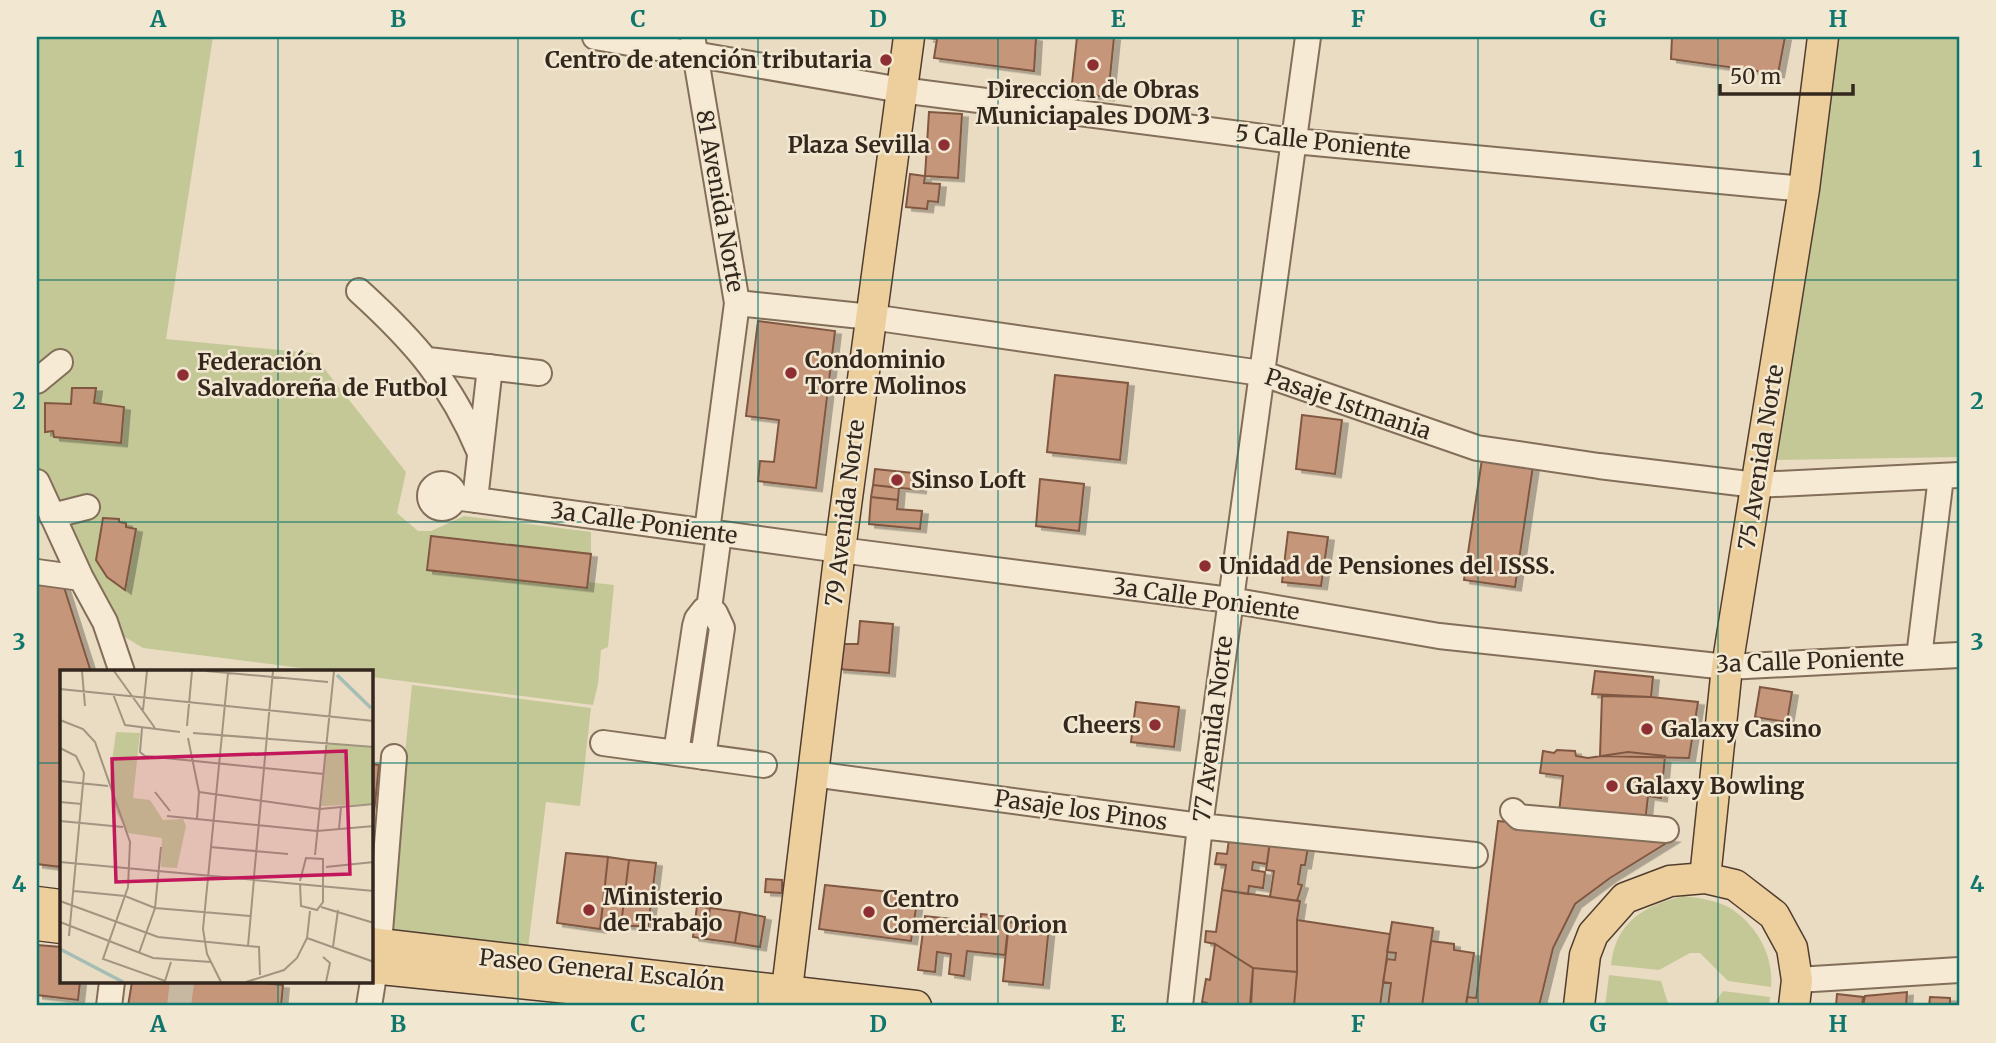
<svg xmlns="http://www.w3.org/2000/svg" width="1996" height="1043" viewBox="0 0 1996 1043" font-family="Merriweather,serif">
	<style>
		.green { fill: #c4c897 }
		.building { fill: #c6967a; stroke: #805842; stroke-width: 2; filter: url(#shadow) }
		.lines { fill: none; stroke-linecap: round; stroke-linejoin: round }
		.minor-tunnel { stroke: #c6b8a1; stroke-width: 24; stroke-dasharray: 24 12; stroke-linecap: butt }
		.minor-casing { stroke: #836e5a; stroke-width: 28 }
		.major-casing { stroke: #513d2f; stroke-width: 33 }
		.minor { stroke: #f6ead4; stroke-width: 24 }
		.major { stroke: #eccf9c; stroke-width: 30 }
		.grid { fill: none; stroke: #0f766e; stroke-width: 2; stroke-opacity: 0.55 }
		.poi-dot { fill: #8e2f34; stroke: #f2e7d1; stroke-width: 2.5 }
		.labels { text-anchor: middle; stroke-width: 5; stroke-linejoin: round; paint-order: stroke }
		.poi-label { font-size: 23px; font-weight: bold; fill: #34271e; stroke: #f2e7d1; text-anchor: start }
		.street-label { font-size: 23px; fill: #34271e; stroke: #f2e7d1 }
		.inset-river { fill: none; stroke: #a4bdb5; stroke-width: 3.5 }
		.inset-road { fill: none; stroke: #a19480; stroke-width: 2 }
		.view { fill: #c2185b; fill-opacity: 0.15; stroke: #c2185b; stroke-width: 3.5 }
		.inset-edge { fill: none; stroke: #34271e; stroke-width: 3.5 }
		.neatline { fill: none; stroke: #0f766e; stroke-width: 2.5 }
		.grid-label { font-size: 23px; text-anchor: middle; font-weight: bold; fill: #0f766e }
	</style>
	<defs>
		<filter id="shadow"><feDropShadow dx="6" dy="3.5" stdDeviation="0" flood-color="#0004"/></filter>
	</defs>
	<rect width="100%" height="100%" fill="#eadcc2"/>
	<!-- green -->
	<path class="green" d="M37 37H213L166 339 312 353 406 472 397 513 418 531H431L464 516 591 532V554L587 582 614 585 608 647 601 650 598 684 593 705 371 677V672H332L143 648 118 633 86 574 37 468Z
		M1828 37H1959V457L1773 460Z
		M412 685 591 708 580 806 546 802 528 948 387 929Z
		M1683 896C1699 898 1716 900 1730 908 1757 925 1774 956 1771 987L1728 981 1700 953H1690L1659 970 1611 965C1616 921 1644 906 1683 896Z
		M1609 975 1661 981 1669 1006H1605Z
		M1723 991 1770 997 1769 1006H1712Z"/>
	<!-- building -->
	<path class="building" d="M1031 37 1036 38 1034 71 934 58 937 39 927 38Z
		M1077 37H1114L1108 97 1071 93Z
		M1672 37H1785L1778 74 1671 59Z
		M929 112 962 114 958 178 925 176Z
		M910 174 925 176 924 183 940 184 938 202 928 201 927 209 906 207Z
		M758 321 835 331 816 488 758 481 760 461 774 462 779 420 746 416Z
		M1055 375 1128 383 1120 460 1047 452Z
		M72 388H96L94 403 124 407 121 443 54 437 53 431 45 432V403L71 404Z
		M1302 415 1342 420 1335 474 1296 469Z
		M1482 459 1533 466 1515 587 1464 580Z
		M875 469 922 474 920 490 873 485Z
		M1040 479 1084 484 1079 531 1036 526Z
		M873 485 899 488 898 500 871 497Z
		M871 497 898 500 897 509 922 511 920 529 869 524Z
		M103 518 119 519V522L126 523V527L136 529 125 590 107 577 96 560Z
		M1288 532 1328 537 1321 586 1282 582Z
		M431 536 591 554 587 588 427 570Z
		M37 580 63 584 91 672H61V867L37 864Z
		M860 621 893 624 889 673 838 669 841 644H858Z
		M1595 671 1653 677 1651 697 1592 694Z
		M1760 687 1792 692 1787 722 1755 717Z
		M1602 696 1651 697 1698 702 1689 758 1600 756Z
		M1136 702 1179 707 1174 747 1131 742Z
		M1557 750 1575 751 1576 756 1588 758 1628 752 1665 756 1661 798 1648 796 1645 823 1559 813 1563 776 1540 773 1543 751 1554 753Z
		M371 764 379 765 372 832H371Z
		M1498 821 1673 839 1610 878 1575 904 1553 948 1539 1006H1466L1467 997 1476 998Z
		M1230 832 1270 841 1267 864 1253 862 1252 870 1265 872 1263 888 1249 886 1248 894 1222 890 1226 865 1215 864 1217 853 1227 854Z
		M1270 841 1308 847 1305 865H1301L1298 884 1302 885 1297 901 1270 897 1274 871 1266 870Z
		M566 853 608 857 600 929 557 923Z
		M608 857 629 860 621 925 601 922Z
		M629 860 656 863 648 927 621 925Z
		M766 879 782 880V893L765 892Z
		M825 885 918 895 911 941 819 929Z
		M1222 890 1300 901 1297 920V972L1253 968 1215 944 1205 942 1206 931 1216 932Z
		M697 906 710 908 706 939 693 937Z
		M710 908 740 912 735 943 706 939Z
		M740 912 765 917 760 947 735 943Z
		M981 914 1009 917 1005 955 967 951 964 976 949 974 951 954 937 952 935 972 918 970 925 916 981 922Z
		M1297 920 1390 934 1380 1006H1294L1297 972Z
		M1009 922 1049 926 1043 985 1003 981Z
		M1392 922 1433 928 1422 1006H1388L1391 983 1383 982 1387 959 1395 960 1396 953 1387 952Z
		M1431 941 1454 944V950L1474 953 1466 1006H1422Z
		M1215 944 1253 968 1250 1005 1206 1006 1207 1003 1202 1002 1206 979 1210 980Z
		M37 945 61 947V982H80L78 1000 37 995Z
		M1253 968 1297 972 1294 1006H1251Z
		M132 982H191L189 1006H128Z
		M191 982H252L283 985 281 1006H189Z
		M1907 992 1906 1006H1863L1865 996Z
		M1837 994 1863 997 1862 1006H1836Z
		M1930 997 1950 998V1006H1929Z"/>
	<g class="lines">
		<!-- minor-tunnel -->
		<path class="minor-tunnel" d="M179 1006 182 982"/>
		<!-- minor casing -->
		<g class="minor-casing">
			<path id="minor" d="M595 37 901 90 1294 141 1804 189
				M693 41 737 303 707 531
				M359 291C415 342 451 383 480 453
				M737 303 871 317 1261 373 1477 448 1599 466 1756 485 1959 475
				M428 360 539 373
				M37 381 60 362
				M37 482 81 578 105 622 122 672
				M430 496a12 12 0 1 1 24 0a12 12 0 1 1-24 0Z
				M454 497 840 550 1230 600 1439 636 1727 667 1959 655
				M475 500 490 367
				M52 516 87 507
				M37 572 81 578
				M709 609 719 534
				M1919 657 1941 477
				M603 743 764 765
				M676 753 695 626 697 619 704 610 715 613 722 628 703 757
				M813 774 1200 826 1475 855
				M1513 811 1519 817 1666 830
				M1797 980 1959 970
				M109 1006 112 982
				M369 1006 379 944 394 757
				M1180 1006 1200 826 1308 37"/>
		</g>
		<!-- major casing -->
		<g class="major-casing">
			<path id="major" d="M1705 878 1727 667 1804 189 1823 37
				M37 902 61 905
				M37 925 61 928
				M371 943 916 1006
				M371 968 742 1006
				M785 1006 840 550 909 37
				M1579 1006 1585 955 1593 934 1625 898 1670 881 1705 878 1735 885 1774 915 1792 948 1797 980 1794 1006"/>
		</g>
		<!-- minor -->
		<use href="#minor" class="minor"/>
		<!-- major -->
		<use href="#major" class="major"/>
	</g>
	<!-- grid -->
	<path class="grid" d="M278 37V672M518 37V1006M758 37V1006M998 37V1006M1238 37V1006M1478 37V1006M1718 37V1006M37 280H1959M37 522H1959M37 763H61M371 763H1959M278 982V1006"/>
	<!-- markers -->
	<g class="poi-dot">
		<circle cx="886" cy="60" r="7"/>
		<circle cx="1093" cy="65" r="7"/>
		<circle cx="944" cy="145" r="7"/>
		<circle cx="791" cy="373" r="7"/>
		<circle cx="183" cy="375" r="7"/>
		<circle cx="897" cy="480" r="7"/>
		<circle cx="1205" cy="566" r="7"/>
		<circle cx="1155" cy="725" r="7"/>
		<circle cx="1647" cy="729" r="7"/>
		<circle cx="1612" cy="786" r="7"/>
		<circle cx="589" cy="910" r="7"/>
		<circle cx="869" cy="912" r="7"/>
	</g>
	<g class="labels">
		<!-- poi labels -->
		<g class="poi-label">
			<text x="872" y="68" text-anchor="end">Centro de atención tributaria</text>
			<text x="1093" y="98" text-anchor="middle">Direccion de Obras<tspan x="1093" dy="26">Municiapales DOM 3</tspan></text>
			<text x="930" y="153" text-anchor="end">Plaza Sevilla</text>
			<text x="805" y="368">Condominio<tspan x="805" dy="26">Torre Molinos</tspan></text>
			<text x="197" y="370">Federación<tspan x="197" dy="26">Salvadoreña de Futbol</tspan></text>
			<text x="911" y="488">Sinso Loft</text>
			<text x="1219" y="574">Unidad de Pensiones del ISSS.</text>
			<text x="1141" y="733" text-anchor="end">Cheers</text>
			<text x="1661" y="737">Galaxy Casino</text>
			<text x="1626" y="794">Galaxy Bowling</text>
			<text x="603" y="905">Ministerio<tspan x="603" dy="26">de Trabajo</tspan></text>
			<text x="883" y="907">Centro<tspan x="883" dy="26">Comercial Orion</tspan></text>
		</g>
		<!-- street labels -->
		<g class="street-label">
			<text transform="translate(1323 142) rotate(6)" y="8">5 Calle Poniente</text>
			<text transform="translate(720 201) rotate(80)" y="8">81 Avenida Norte</text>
			<text transform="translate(1348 404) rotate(19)" y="8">Pasaje Istmania</text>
			<text transform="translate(1761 457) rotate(-81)" y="8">75 Avenida Norte</text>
			<text transform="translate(845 513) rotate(-83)" y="8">79 Avenida Norte</text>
			<text transform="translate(644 523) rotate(8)" y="8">3a Calle Poniente</text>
			<text transform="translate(1206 599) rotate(8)" y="8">3a Calle Poniente</text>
			<text transform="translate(1810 661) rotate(-2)" y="8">3a Calle Poniente</text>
			<text transform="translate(1213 729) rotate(-83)" y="8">77 Avenida Norte</text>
			<text transform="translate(1081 810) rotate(8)" y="8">Pasaje los Pinos</text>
			<text transform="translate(602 970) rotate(6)" y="8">Paseo General Escalón</text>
		</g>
	</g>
	<!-- overview -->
	<g transform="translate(60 670)">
		<rect width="313" height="313" fill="#eadcc2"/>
		<path d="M56 62 80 63 73 128 90 130 103 150 123 149 126 156 117 198 101 197 102 168 68 163 57 143 49 114ZM267 74 313 77V134L261 136Z" fill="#c4c897"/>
		<path class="inset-river" d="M277 5 311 38M0 279 63 312"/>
		<path class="inset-road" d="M22 1 25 36M54 1 95 58M146 1 268 12M0 19 314 51M53 24 65 55 120 62M83 40 87 1M0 50 23 59 35 72 70 172 68 217 43 289 105 311 111 292M127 56 132 1M82 58 80 82 85 86 264 104M133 63 314 77M128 68 139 122 137 149M0 78 16 86 24 103 9 266M0 111 48 116M95 122 110 141M139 122 260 139 314 134M0 132 22 134M107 146 257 161 314 156M0 151 63 157M279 159 281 137M150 177 228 184M255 185 274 1M0 192 314 221M266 197 314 192M194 206 213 1M240 214 241 236 257 240 263 232V189L246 188 240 211M14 221 65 226 95 238 190 246M0 231 98 267 199 277 200 305M261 237 314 253M0 252 93 288 151 292M247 268 314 292M188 276 194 209M273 277 278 240M79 283 95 238 101 177M263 287 270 293 266 312M161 312 147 284 143 259 168 3M186 312 224 300 237 288 247 268 250 241"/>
		<path class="view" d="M286 81 290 204 56 212 52 89Z"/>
		<rect width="313" height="313" class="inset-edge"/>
	</g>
	<!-- border -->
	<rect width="1996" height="1043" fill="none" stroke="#f2e7d1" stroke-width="77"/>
	<!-- scale -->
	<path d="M1720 84v10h133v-10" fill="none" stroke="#34271e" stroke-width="3.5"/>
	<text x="1730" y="84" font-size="21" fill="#34271e" stroke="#f2e7d1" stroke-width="5" paint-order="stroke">50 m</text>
	<rect x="38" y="38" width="1920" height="966" class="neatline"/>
	<g class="grid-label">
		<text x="158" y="27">A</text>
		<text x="398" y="27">B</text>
		<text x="638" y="27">C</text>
		<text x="878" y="27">D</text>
		<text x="1118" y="27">E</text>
		<text x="1358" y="27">F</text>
		<text x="1598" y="27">G</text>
		<text x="1838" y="27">H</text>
		<text x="19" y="167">1</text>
		<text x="1977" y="167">1</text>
		<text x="19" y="409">2</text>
		<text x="1977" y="409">2</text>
		<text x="19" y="650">3</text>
		<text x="1977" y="650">3</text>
		<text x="19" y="892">4</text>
		<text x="1977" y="892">4</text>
		<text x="158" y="1032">A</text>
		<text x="398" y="1032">B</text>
		<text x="638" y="1032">C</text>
		<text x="878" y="1032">D</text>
		<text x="1118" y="1032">E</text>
		<text x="1358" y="1032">F</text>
		<text x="1598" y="1032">G</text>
		<text x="1838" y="1032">H</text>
	</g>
</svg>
